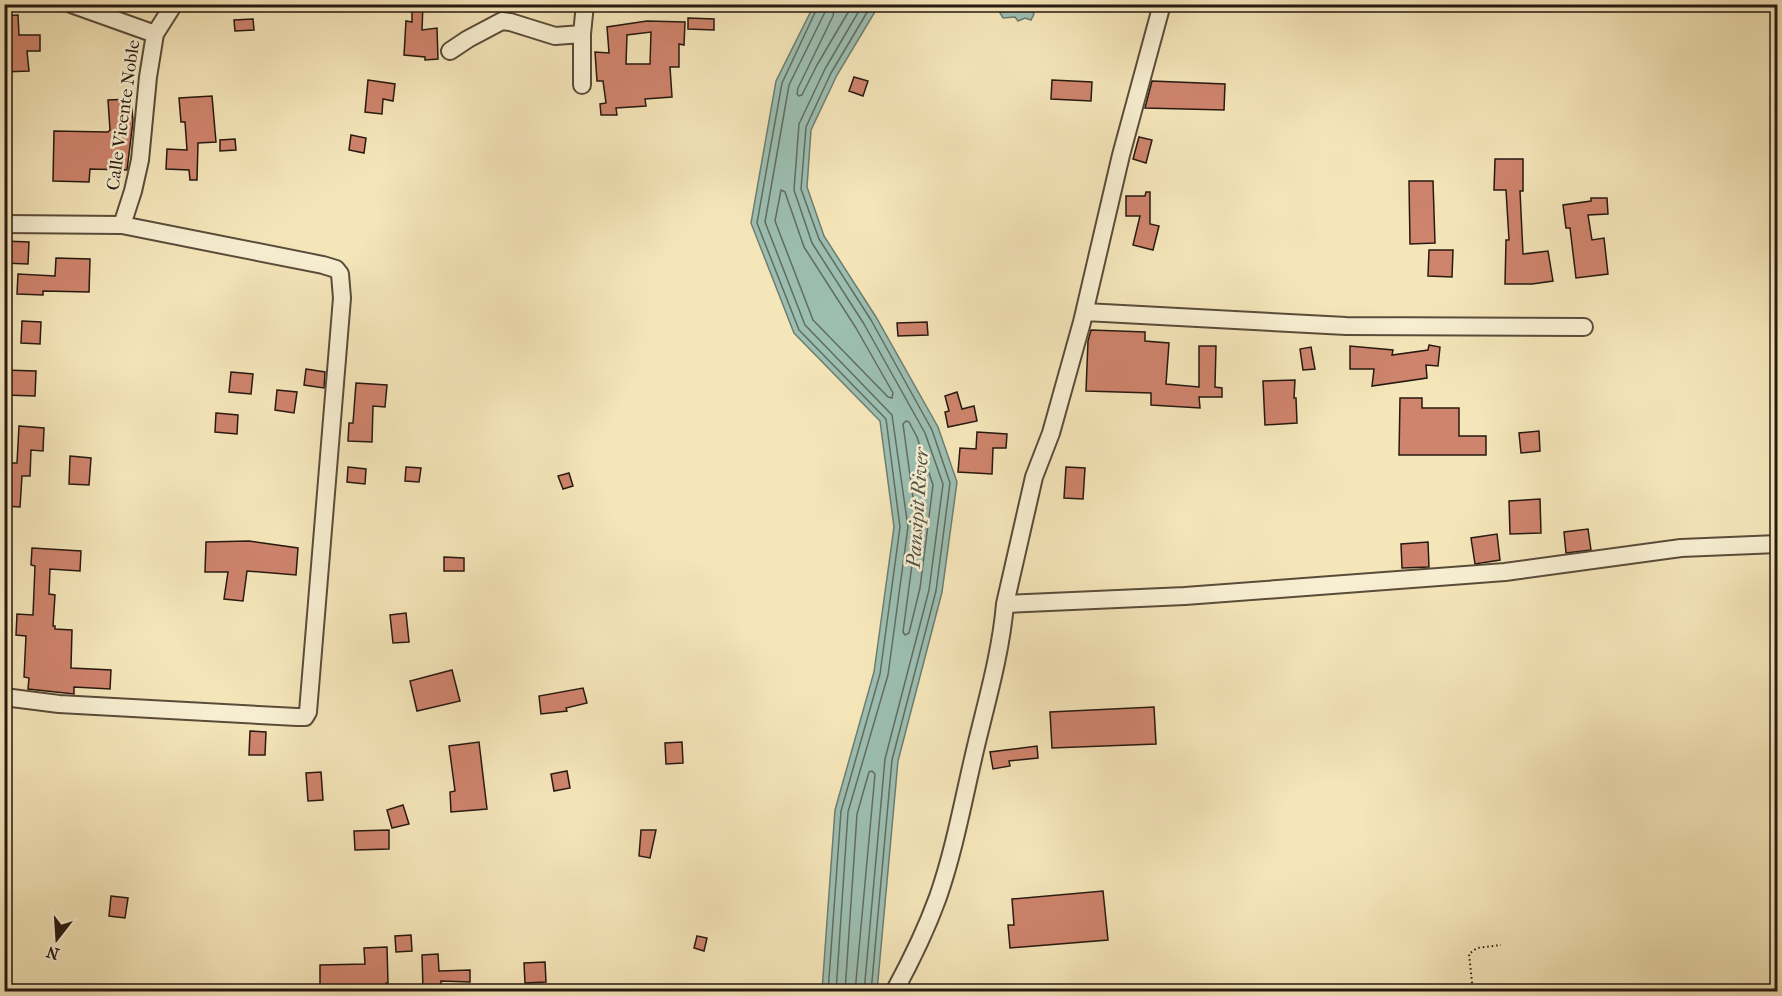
<svg xmlns="http://www.w3.org/2000/svg" width="1782" height="996" viewBox="0 0 1782 996" font-family="'IM FELL French Canon',serif">
	<style>
		.water { fill: #9cbfb2; stroke: #6d7d71; stroke-width: 1.5 }
		.lines { fill: none; stroke-linecap: round; stroke-linejoin: round }
		.shore { stroke: #616c61; stroke-width: 1.5 }
		.building { fill: #cf846d; stroke: #261910; stroke-width: 1.5; fill-rule: evenodd }
		.minor-casing { stroke: #5a4c3a; stroke-width: 20 }
		.path { stroke: #261910; stroke-width: 2; stroke-dasharray: 1.5 3; stroke-linecap: butt }
		.minor { stroke: #f8efd2; stroke-width: 16 }
		.labels { text-anchor: middle; stroke-width: 5; stroke-linejoin: round; paint-order: stroke }
		.street-label { font-size: 18px; fill: #261910; stroke: #f8efd2 }
		.water-label { font-size: 20px; font-style: italic; fill: #4f5349; stroke: #f8efd2 }
	</style>
	<rect width="100%" height="100%" fill="#f5e6ba"/>
	<filter id="stains"><feTurbulence type="fractalNoise" baseFrequency=".00333" numOctaves="4"/><feColorMatrix values="0 0 0 0 .2 0 0 0 0 .09 0 0 0 0 .02 0 0 0 .5 -.17"/></filter>
	<radialGradient id="worn" r=".72"><stop offset=".6" stop-color="#630" stop-opacity="0"/><stop offset="1" stop-color="#630" stop-opacity=".3"/></radialGradient>
	<!-- water -->
	<path class="water" d="M1028 4 1034 14 1031 20 1025 18 1018 21 1015 17 1003 18 1000 13 1002 5Z
		M814 5H879L837 75 811 130 807 187 824 236 876 317 938 427 957 482 942 592 898 761 877 991H822L835 810 874 672 894 527 880 421 794 333 751 223 776 81Z"/>
	<g class="lines">
		<!-- shore -->
		<path class="shore" d="M819 4 782 83 757 223 799 330 886 419 900 527 880 674 841 811 828 992
			M826 4 825 12 789 85 765 222 805 325 892 415 908 527 888 675 848 812 836 992
			M835 4 833 16 798 88 797 94 799 96 802 95 817 65 853 4
			M863 4 825 69 799 124 794 190 812 243 864 324 925 433 943 484 929 590 885 759 864 992
			M781 190 785 192 804 247 856 328 893 393 892 398 888 397 813 320 775 221Z
			M906 421 909 422 917 437 933 485 920 588 909 633 905 635 903 632 917 527 903 424Z
			M845 992 857 814 869 772 872 771 875 774 855 992
			M871 992 892 760 936 591 950 483 932 430 871 320 819 239 801 189 806 127 831 73 872 4"/>
	</g>
	<!-- building -->
	<path class="building" d="M412 4H423L422 30 437 28 438 59 425 60V57L404 55 406 21 412 22Z
		M18 15 19 35H40V51H27L29 71 4 72V16Z
		M688 18 714 19V30L688 29Z
		M253 19 254 30 235 31 234 20Z
		M647 21 685 22 684 45 679 44V67H670L672 97 645 99 646 106 616 108 617 115H601L600 104 606 103 603 81H597L595 52 609 53 607 27ZM651 32 650 64H626L627 35Z
		M854 77 868 81 863 96 849 91Z
		M368 80 395 84 393 101 383 99 382 114 365 112Z
		M1052 80 1092 82 1091 101 1051 99Z
		M1152 81 1225 84 1224 110 1145 108Z
		M212 96 216 142 198 143 197 180H190L189 170 166 169 167 149 187 150 185 122H181L179 98Z
		M131 99 133 121 127 170 90 169 89 182 53 181 54 131 108 132 110 130 108 100Z
		M351 135 366 138 364 153 349 150Z
		M1139 137 1152 140 1146 163 1133 159Z
		M235 139 236 150 220 151V140Z
		M1495 159H1523V191H1520L1523 254 1548 251 1553 281 1532 284H1505L1506 240H1509L1506 190H1494Z
		M1409 181H1433L1435 243 1410 244Z
		M1146 192H1150V224L1159 226 1153 250 1133 245 1140 216H1126V196H1145Z
		M1591 198H1607L1608 214 1588 215 1592 240 1604 238 1608 274 1576 278 1570 228H1566L1563 205 1591 201Z
		M4 241 29 242 28 264 4 263Z
		M1429 250H1453L1452 277 1428 276Z
		M56 258 90 259 89 292 43 291V295L17 294 18 274 55 276Z
		M22 321 41 322 40 344 21 343Z
		M927 322 928 335 898 336 897 323Z
		M1091 330 1145 332V341L1169 343 1166 384 1199 387V346H1216L1215 387 1222 388V397H1199L1200 408 1151 405V393L1086 391 1088 341Z
		M1429 345 1440 347 1438 366 1426 365 1427 378 1372 386 1374 369H1350V346L1393 350 1392 355 1428 350Z
		M1311 347 1315 369 1303 370 1300 349Z
		M306 369 325 372 324 388 304 385Z
		M4 370 36 371 35 396 4 395Z
		M231 372 253 374 251 394 229 392Z
		M1295 380 1294 398H1296L1297 423 1265 425 1263 381Z
		M356 383 387 385 385 407 373 406 372 442 348 441 349 423H353Z
		M277 390 297 392 294 413 275 410Z
		M957 392 962 409 974 406 977 421 948 427 945 412 949 411 945 396Z
		M1400 398H1422V408H1459V436H1486V455H1399Z
		M216 413 238 415 237 434 215 432Z
		M19 426 44 428 43 451 31 450 30 476H22L20 507 4 506V463H17Z
		M1539 431 1540 451 1521 453 1519 433Z
		M977 432 1007 434 1006 448H993L992 474 958 472 960 448 976 449Z
		M70 456 91 458 89 485 69 484Z
		M348 467 366 469 365 484 347 482Z
		M406 467 421 468 419 482 405 481Z
		M1066 467 1085 468 1083 499 1064 498Z
		M569 473 573 486 563 489 558 476Z
		M1540 499 1541 533 1510 534 1509 501Z
		M1588 529 1591 550 1566 553 1564 532Z
		M1497 534 1500 560 1475 564 1471 538Z
		M249 541 298 548 296 575 247 571 243 601 224 599 228 572H205L206 542Z
		M1428 542 1429 567 1402 568 1401 544Z
		M32 548 81 551 80 571 50 569 49 594 55 595 53 626H55V629L72 630 71 668 111 670 110 689 74 687V694L28 689 29 678 24 677 26 636 16 635 17 614 33 615 35 566 31 565Z
		M444 557 464 558V571H444Z
		M406 613 409 642 393 643 390 615Z
		M452 670 460 701 417 711 410 681Z
		M583 688 587 703 566 708 567 711 541 714 539 696Z
		M1154 707 1156 744 1052 748 1050 712Z
		M250 731 266 732 265 755H249Z
		M479 742 487 809 451 812 450 792 455 791 449 746Z
		M682 742 683 763 666 764 665 743Z
		M1037 746 1038 758 1009 761 1010 766 993 769 990 752Z
		M567 771 570 788 554 791 551 774Z
		M321 772 323 800 308 801 306 773Z
		M403 805 409 824 392 828 387 810Z
		M389 830V849L355 850 354 831Z
		M641 830H656L650 858 639 856Z
		M1103 891 1108 940 1010 948 1008 925H1014L1012 899Z
		M111 896 128 898 125 918 109 916Z
		M411 935 412 951 396 952 395 936Z
		M697 936 707 938 704 951 694 948Z
		M387 947 388 983H386V992H320V965L365 964 364 948Z
		M438 954 439 971 470 970V982L441 981V989H423L422 955Z
		M545 962 546 982 525 983 524 963Z"/>
	<g class="lines">
		<!-- minor casing -->
		<g class="minor-casing">
			<path id="minor" d="M71 4 155 34
				M582 34V85
				M450 51 468 39 502 21 510 22 555 36 582 34 585 4
				M4 224 122 225 133 191 140 160 148 77 155 34 174 4
				M1085 312 1346 326 1584 327
				M1005 604 1185 596 1505 572 1681 548 1778 544
				M4 697 59 704 297 717H305L308 712 342 298 340 274 336 269 323 265 122 225
				M894 992C911 961 926 930 938 897 955 848 964 796 976 746 987 700 1001 652 1005 604L1034 477 1051 433 1082 322 1121 155 1162 4"/>
		</g>
		<!-- path -->
		<path class="path" d="M1473 992 1469 954 1477 948 1501 945"/>
		<!-- minor -->
		<use href="#minor" class="minor"/>
	</g>
	<g class="labels">
		<!-- street labels -->
		<g class="street-label">
			<text transform="translate(123 115) rotate(-82)" y="6">Calle Vicente Noble</text>
		</g>
		<!-- water labels -->
		<g class="water-label">
			<text transform="translate(917 508) rotate(-86)" y="7">Pansipit River</text>
		</g>
	</g>
	<!-- margin -->
	<rect width="1782" height="996" fill="none" stroke="#f5e6ba" stroke-width="24"/>
	<rect x="6" y="6" width="1770" height="984" fill="none" stroke="#261910" stroke-width="3"/>
	<rect x="12" y="12" width="1758" height="972" fill="none" stroke="#261910" stroke-width="1.5"/>
	<!-- north arrow -->
	<g transform="translate(57 939) rotate(197)" stroke="#f8efd2" stroke-width="4.5" paint-order="stroke">
	<path d="M0-4.5L10 22L0 15L-10 22Z" fill="#261910"/>
	<text y="-9" font-size="16" font-weight="bold" text-anchor="middle" fill="#261910">N</text>
	</g>
	<rect width="100%" height="100%" filter="url(#stains)"/>
	<rect width="100%" height="100%" fill="url(#worn)"/>
</svg>
